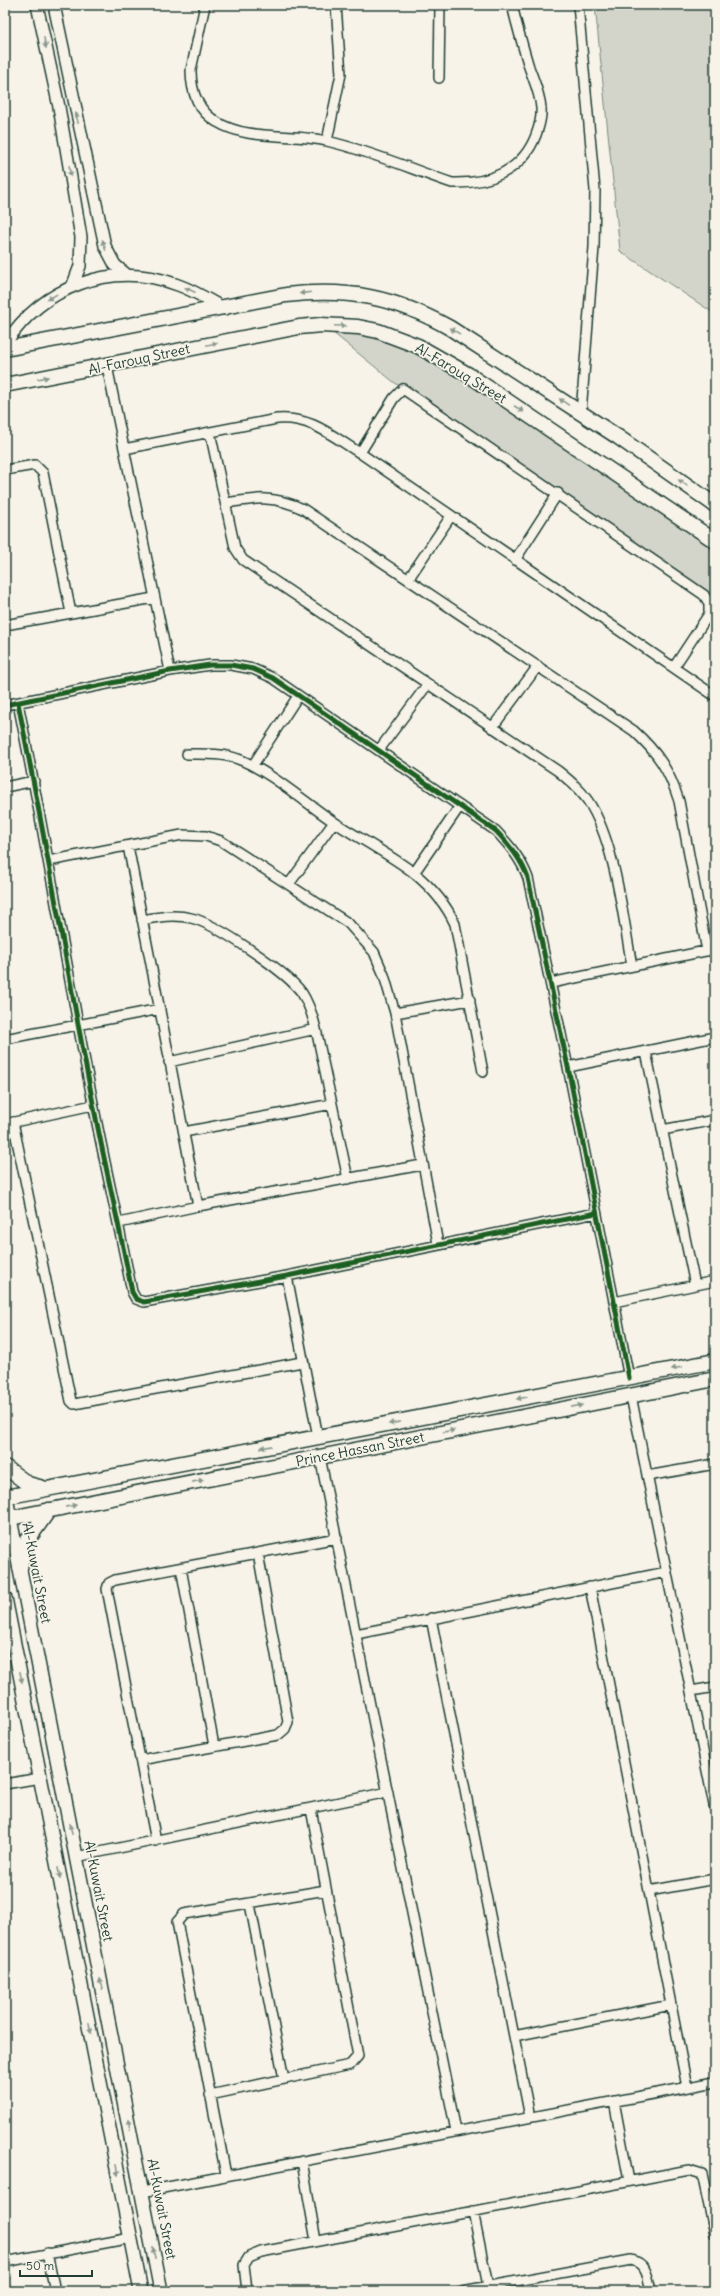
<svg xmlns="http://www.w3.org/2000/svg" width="720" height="2296" viewBox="0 0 720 2296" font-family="Delius,sans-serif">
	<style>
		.green { fill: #d3d5ca; stroke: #79897f }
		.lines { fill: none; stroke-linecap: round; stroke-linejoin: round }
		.minor-casing { stroke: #1f3d34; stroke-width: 12 }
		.tertiary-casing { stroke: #1f3d34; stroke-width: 14 }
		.secondary-casing { stroke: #1f3d34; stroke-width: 16 }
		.primary-casing { stroke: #1f3d34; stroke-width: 17 }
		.minor { stroke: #f7f3e8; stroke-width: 9 }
		.tertiary { stroke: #f7f3e8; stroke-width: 11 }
		.secondary { stroke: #f7f3e8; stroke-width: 13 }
		.primary { stroke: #f7f3e8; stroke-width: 14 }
		.cycleway-casing { stroke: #f7f3e8; stroke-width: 8 }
		.cycleway { stroke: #1b5e20; stroke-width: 5 }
		.oneway { fill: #8b988e }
		.labels { text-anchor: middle; stroke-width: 3.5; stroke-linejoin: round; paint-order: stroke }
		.street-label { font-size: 14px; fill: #1f3d34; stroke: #f7f3e8 }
	</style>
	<rect width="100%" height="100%" fill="#f7f3e8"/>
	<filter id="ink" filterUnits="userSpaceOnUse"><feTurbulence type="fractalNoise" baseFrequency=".025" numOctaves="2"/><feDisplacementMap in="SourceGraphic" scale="8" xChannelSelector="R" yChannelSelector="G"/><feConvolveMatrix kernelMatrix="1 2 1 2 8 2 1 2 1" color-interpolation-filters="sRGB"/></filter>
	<g filter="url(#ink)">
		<!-- green -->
		<path class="green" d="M595 5H715V314L620 251Z
			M327 328 418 346 715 544V599L395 383Z"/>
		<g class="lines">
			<!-- minor casing -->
			<g class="minor-casing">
				<path id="minor" d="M205 5 191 70C191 92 198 111 217 122 248 141 292 133 327 141 370 151 411 169 452 183 488 184 522 172 536 135 539 127 542 118 541 108 540 94 534 81 529 67 523 47 517 26 512 5
					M578 5 595 190 594 247 581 413
					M439 78 440 5
					M327 141 341 74 336 5
					M107 366 170 671
					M210 432 235 548 243 560 558 771C569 780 580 789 588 801 615 841 623 918 632 966
					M124 449 277 419C311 416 332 436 360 453L715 696
					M360 453 394 398 403 389 704 595 709 603V614L674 667
					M5 470 35 465 43 473 71 613
					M226 503C257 498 274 495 303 509L634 731C658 753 669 770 679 801L707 951
					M515 560 558 493
					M409 578 451 516
					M5 625 154 598
					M18 703C45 836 67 970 93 1103 105 1166 120 1229 132 1292L136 1299 144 1302 287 1276 596 1213
					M5 705 170 671 210 665H231L253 669 273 678 496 831C510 846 521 859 528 878L568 1067 629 1378
					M492 728 538 666
					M379 750 427 685
					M187 754C203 754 222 753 238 759 267 769 307 804 334 822 360 839 389 854 414 873 431 887 446 904 455 924L483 1072
					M253 765 298 696
					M5 787 34 781
					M128 846 198 1206
					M49 861 182 835 206 836 221 841 348 923 374 952 384 975 395 1013 438 1244
					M414 873 460 806
					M289 884 334 822
					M142 920C158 917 174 914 191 918 215 923 287 972 302 993 309 1004 313 1017 316 1029L348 1179
					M551 983 715 949
					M395 1013 470 1000
					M5 1037 10 1038 160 1009
					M646 1052 695 1285
					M169 1062 316 1029
					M568 1067 715 1037
					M13 1122 71 1401 74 1404 302 1362
					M5 1124 93 1105
					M662 1130 715 1120
					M184 1132 332 1104
					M119 1223 198 1206 422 1165
					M287 1276 318 1437
					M614 1302 715 1281
					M631 1396 715 1810
					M320 1457 456 2131
					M647 1476 715 1464
					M181 1568 214 1746
					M590 1587 687 2087
					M431 1618 530 2117
					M356 1634 667 1572
					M691 1691 715 1687
					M140 1760 278 1735 285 1729 288 1722 258 1553
					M5 1784 40 1778
					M156 1841 107 1589 109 1583 115 1580 337 1538
					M76 1857 388 1792
					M649 1891 715 1879
					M250 1904 284 2079
					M514 2036 671 2005
					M210 2095 350 2065 358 2056 311 1809
					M614 2101 629 2181
					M302 2161 316 2241
					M226 2175 177 1922 184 1914 326 1890
					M142 2192 715 2082
					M473 2211 488 2286
					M47 2253 55 2291
					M5 2262 131 2238
					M247 2291 244 2265 249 2257 261 2252 689 2170 702 2174 715 2234
					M462 2291 631 2260C647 2263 648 2278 651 2291"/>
			</g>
			<!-- tertiary casing -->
			<g class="tertiary-casing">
				<path id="tertiary" d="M37 5 59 107 81 237 80 266 72 287
					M54 5 105 246 115 265 127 275
					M5 344C43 286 112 260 178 285 195 291 209 300 225 309"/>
			</g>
			<!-- secondary casing -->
			<g class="secondary-casing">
				<path id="secondary" d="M5 1493 161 2291
					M5 1598 141 2291"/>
			</g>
			<!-- primary casing -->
			<g class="primary-casing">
				<path id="primary" d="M5 349 286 295C349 288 395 297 450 328L618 437 715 505
					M5 385 299 327 321 325 358 327 378 331 418 346 469 375 715 541
					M5 1467 28 1484 43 1488
					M5 1497 715 1361
					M5 1519 715 1379
					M20 1568 27 1541 49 1510"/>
			</g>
			<!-- minor -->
			<use href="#minor" class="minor"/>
			<!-- tertiary -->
			<use href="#tertiary" class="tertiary"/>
			<!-- secondary -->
			<use href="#secondary" class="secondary"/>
			<!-- primary -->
			<use href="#primary" class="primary"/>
			<!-- cycleway casing -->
			<g class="cycleway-casing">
				<path id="cycleway" d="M18 703C45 836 67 970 93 1103 105 1166 120 1229 132 1292L136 1299 144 1302 287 1276 596 1213
					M5 705 170 671 210 665H231L253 669 273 678 496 831C510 846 521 859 528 878L568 1067 629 1378"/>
			</g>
			<!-- cycleway -->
			<use href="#cycleway" class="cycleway"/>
		</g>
		<!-- one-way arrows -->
		<defs><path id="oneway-solid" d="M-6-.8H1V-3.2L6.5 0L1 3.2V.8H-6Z"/></defs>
		<g class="oneway">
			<use href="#oneway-solid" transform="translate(45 43) rotate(79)"/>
			<use href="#oneway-solid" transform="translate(77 118) rotate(-102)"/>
			<use href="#oneway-solid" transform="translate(70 171) rotate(81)"/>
			<use href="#oneway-solid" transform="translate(104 245) rotate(-107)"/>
			<use href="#oneway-solid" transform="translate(190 290) rotate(-156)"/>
			<use href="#oneway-solid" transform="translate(305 293) rotate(173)"/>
			<use href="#oneway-solid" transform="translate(52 297) rotate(151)"/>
			<use href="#oneway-solid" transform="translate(340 326) rotate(3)"/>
			<use href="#oneway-solid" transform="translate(455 331) rotate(-148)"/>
			<use href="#oneway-solid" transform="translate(212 344) rotate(-12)"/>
			<use href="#oneway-solid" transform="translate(43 378) rotate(-11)"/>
			<use href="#oneway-solid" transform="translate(564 402) rotate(-146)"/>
			<use href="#oneway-solid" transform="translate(519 409) rotate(33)"/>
			<use href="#oneway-solid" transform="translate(683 483) rotate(-145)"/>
			<use href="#oneway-solid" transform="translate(677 1368) rotate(169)"/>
			<use href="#oneway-solid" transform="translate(522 1398) rotate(169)"/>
			<use href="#oneway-solid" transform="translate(577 1406) rotate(-11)"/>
			<use href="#oneway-solid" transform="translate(394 1423) rotate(169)"/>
			<use href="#oneway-solid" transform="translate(449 1431) rotate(-11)"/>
			<use href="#oneway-solid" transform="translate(266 1447) rotate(169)"/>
			<use href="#oneway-solid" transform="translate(198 1481) rotate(-11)"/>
			<use href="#oneway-solid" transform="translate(71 1506) rotate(-11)"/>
			<use href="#oneway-solid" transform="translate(21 1677) rotate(79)"/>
			<use href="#oneway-solid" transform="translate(71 1829) rotate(-101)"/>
			<use href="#oneway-solid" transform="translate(59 1873) rotate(79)"/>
			<use href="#oneway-solid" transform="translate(101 1984) rotate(-101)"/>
			<use href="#oneway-solid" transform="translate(90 2028) rotate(79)"/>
			<use href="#oneway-solid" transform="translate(129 2125) rotate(-101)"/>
			<use href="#oneway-solid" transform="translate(117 2170) rotate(79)"/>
			<use href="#oneway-solid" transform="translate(154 2253) rotate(-101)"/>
		</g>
	</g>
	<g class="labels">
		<!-- street labels -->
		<g class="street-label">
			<text transform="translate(139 359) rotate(-12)" y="5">Al-Farouq Street</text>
			<text transform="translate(461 373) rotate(31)" y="5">Al-Farouq Street</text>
			<text transform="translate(360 1449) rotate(-11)" y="5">Prince Hassan Street</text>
			<text transform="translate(37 1573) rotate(79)" y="5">Al-Kuwait Street</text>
			<text transform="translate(99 1891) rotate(79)" y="5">Al-Kuwait Street</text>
			<text transform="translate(162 2209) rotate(79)" y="5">Al-Kuwait Street</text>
		</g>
	</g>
	<!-- margin -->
	<rect width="720" height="2296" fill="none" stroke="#f7f3e8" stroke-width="20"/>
	<rect x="10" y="10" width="700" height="2276" fill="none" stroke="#1f3d34" stroke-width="1.5" filter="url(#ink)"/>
	<!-- scale -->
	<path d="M20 2270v6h72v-6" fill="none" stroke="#1f3d34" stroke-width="2"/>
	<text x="26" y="2270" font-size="12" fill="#1f3d34" stroke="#f7f3e8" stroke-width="3" paint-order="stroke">50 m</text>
</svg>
